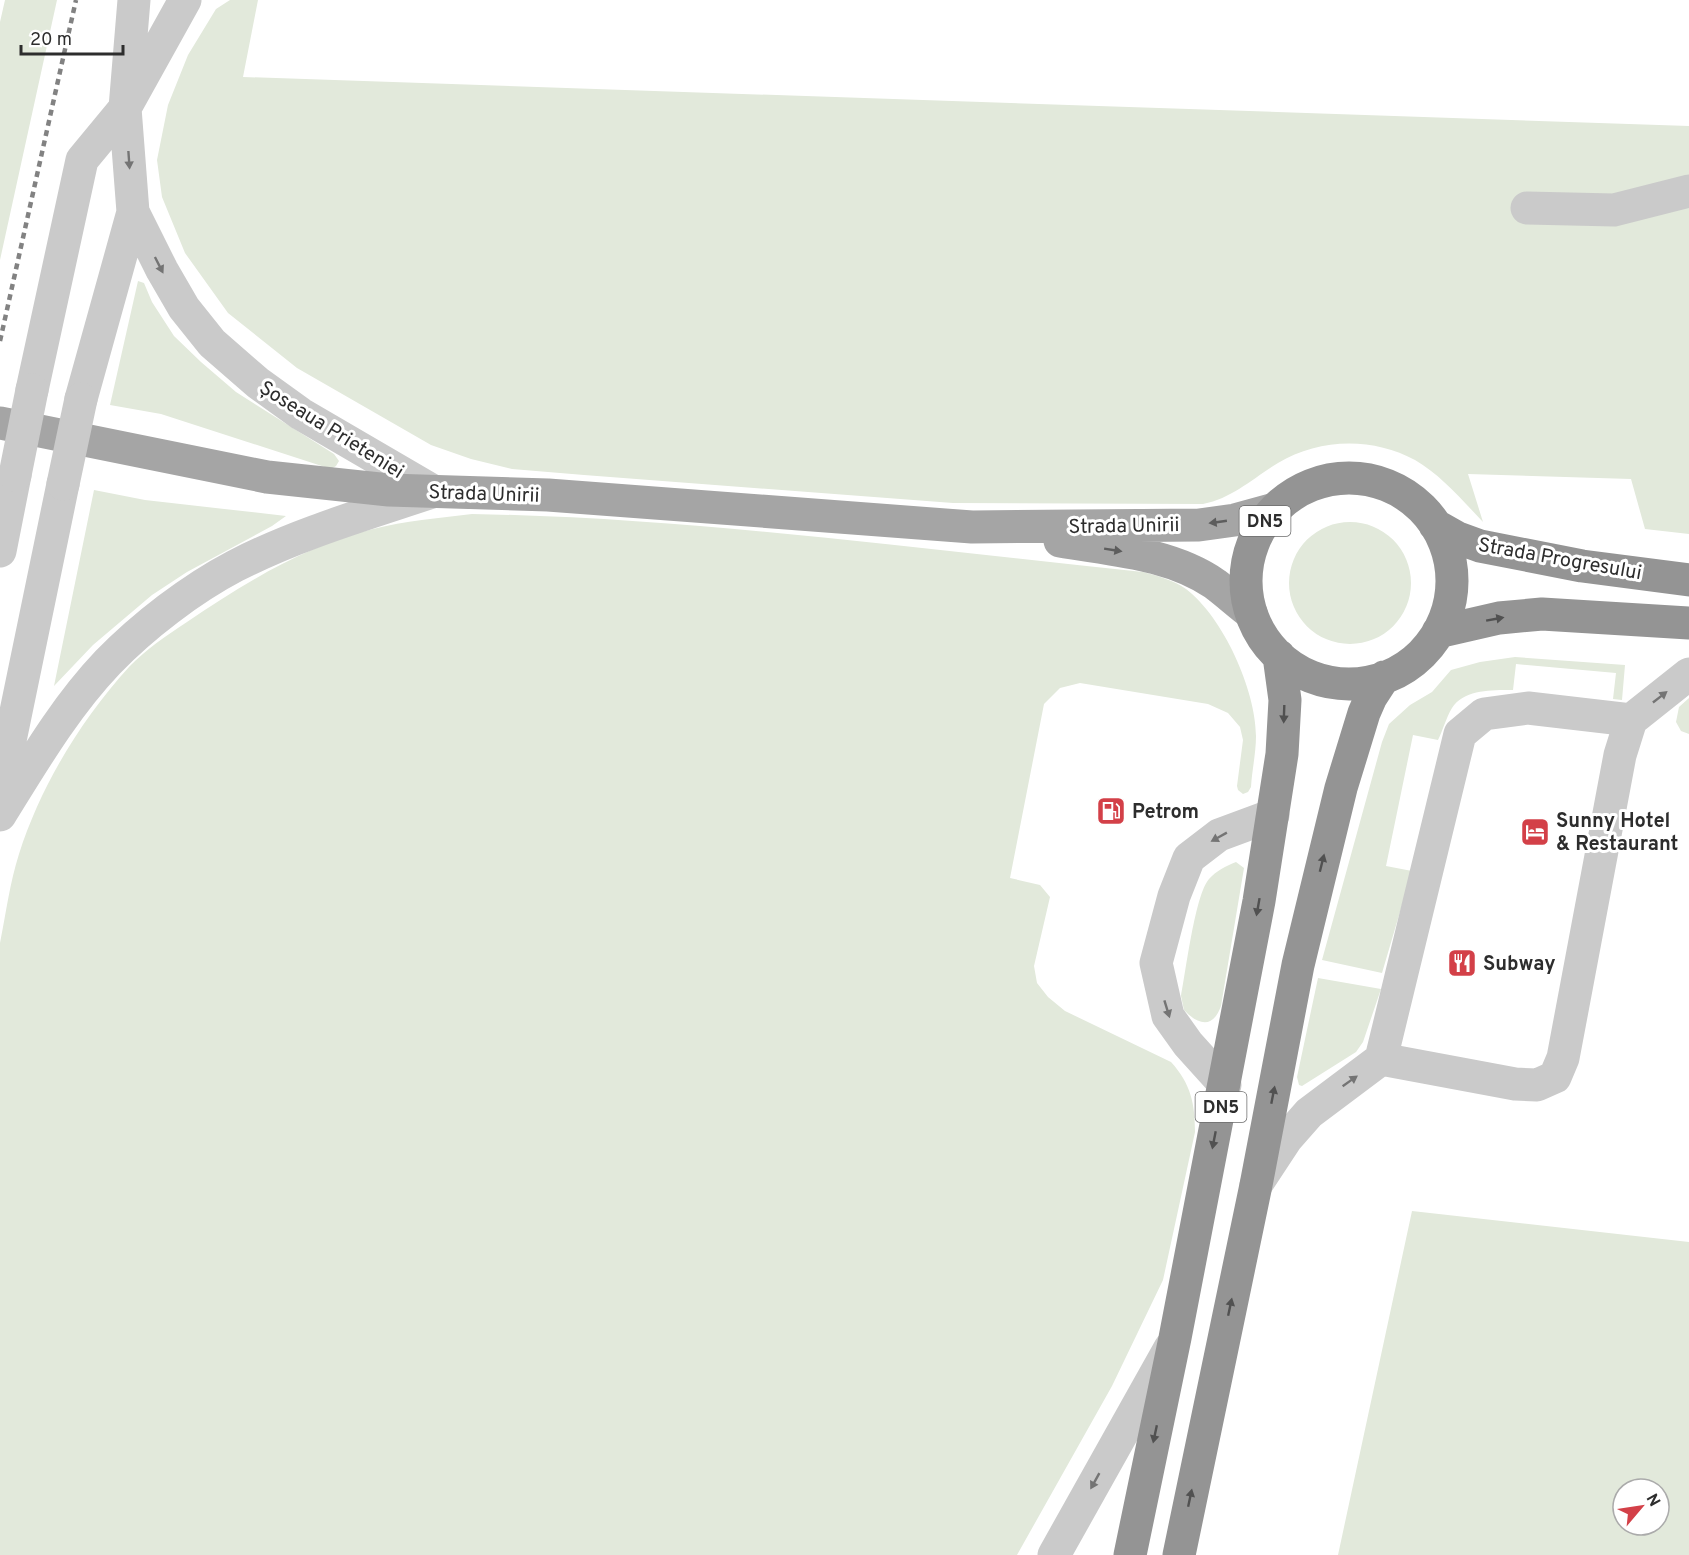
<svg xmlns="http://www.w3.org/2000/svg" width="1689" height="1555" viewBox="0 0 1689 1555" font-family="Overpass,sans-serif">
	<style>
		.green { fill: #e2e9db; fill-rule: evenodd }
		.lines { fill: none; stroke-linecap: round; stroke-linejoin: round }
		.minor { stroke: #cacaca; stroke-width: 33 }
		.major { stroke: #a5a5a5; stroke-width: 33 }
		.highway { stroke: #949494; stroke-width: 33 }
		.rail { stroke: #828282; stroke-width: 4.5; stroke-dasharray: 6 4.5; stroke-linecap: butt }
		.minor-bridge { stroke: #cacaca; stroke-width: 33 }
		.oneway { fill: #747474 }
		.oneway2 { fill: #5d5d5d }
		.oneway3 { fill: #515151 }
		.labels { text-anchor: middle; stroke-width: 6; stroke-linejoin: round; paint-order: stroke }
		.shield { fill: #fff; stroke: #6c6c6c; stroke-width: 1.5 }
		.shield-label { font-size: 18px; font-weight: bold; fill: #2d2d2d }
		.street-label { font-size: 20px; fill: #2d2d2d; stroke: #fff }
		.poi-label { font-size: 20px; font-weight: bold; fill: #2d2d2d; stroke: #fff; text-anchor: start }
	</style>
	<rect width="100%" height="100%" fill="#fff"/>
	<!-- green -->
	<path class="green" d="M5 0H57L0 260V22Z
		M230 0H258L243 77 1689 126V534L1645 529 1631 479 1468 474 1483 522C1462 500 1441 475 1415 460 1373 437 1319 438 1278 463 1253 478 1233 498 1203 504L953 503 584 475 512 469 471 459 431 445 297 368 228 313 185 253 162 197 157 160 168 105 188 55 216 9Z
		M138 281 144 283 152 302 174 336 201 362 236 392 334 454 339 461 336 466 331 469 161 414 110 405Z
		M94 490 145 500 286 516 272 526 187 572 152 595 93 645 54 686Z
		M472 514C696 518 920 549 1143 572 1158 576 1173 580 1186 589 1223 617 1256 690 1256 736 1256 753 1252 770 1251 787L1248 792 1243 794 1238 790 1237 786 1243 740 1240 727 1228 713 1208 704 1080 683 1060 688 1044 704 1010 878 1040 885 1050 897 1034 966 1037 983 1048 997 1065 1011 1171 1062C1191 1084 1195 1104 1195 1132L1163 1280 1112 1386 1017 1555H0V943C6 913 10 882 19 854 41 785 81 720 129 667 145 650 167 635 187 622 243 584 306 545 373 529 405 521 438 518 472 514Z
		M1289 583a61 61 0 1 1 122 0a61 61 0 1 1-122 0Z
		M1515 657 1625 665 1622 700 1613 699 1616 673 1516 664 1513 690C1493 690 1464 689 1452 708 1446 718 1443 730 1438 740L1413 735 1386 866 1412 871 1382 973 1322 960 1382 742 1389 724 1410 705 1432 692 1451 670 1480 662Z
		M1689 698V734L1681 731 1676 722 1679 707Z
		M1236 862 1244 868 1221 1006C1213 1029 1198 1025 1184 1010L1181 996C1186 971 1195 895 1209 879 1216 871 1226 866 1236 862Z
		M1318 978 1381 989 1363 1042 1356 1052 1302 1086 1299 1085 1297 1077Z
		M1412 1211 1689 1242V1555H1338ZM1623 1489H1659V1525H1623Z"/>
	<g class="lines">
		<!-- minor -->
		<path class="minor" d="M134 0 125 108 133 212 162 270 184 308 212 343 258 383 301 414 433 491
			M1527 208 1614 210 1689 191
			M32 390 82 160 125 108 185 0
			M81 399 133 212
			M0 551 15 475
			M0 789 63 484
			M0 815C33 762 65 707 108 662 143 626 191 589 235 566 297 534 366 514 432 492
			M1381 1059 1515 1084 1537 1085 1555 1077 1563 1058 1620 755 1631 720 1689 674
			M1225 1085 1188 1044 1168 1016 1156 963 1174 896 1189 858 1219 835 1273 815
			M1256 1185 1287 1138 1309 1113 1381 1059 1460 734 1484 714 1528 708 1631 720
			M1054 1555 1170 1348"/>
		<!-- major -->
		<path class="major" d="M0 423 267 477 389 490 548 495 972 527 1199 525 1235 520 1275 509
			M1060 541C1112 550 1170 553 1215 584 1227 593 1239 604 1251 613"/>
		<!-- highway -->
		<path class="highway" d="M1246 581a103 103 0 1 1 206 0a103 103 0 1 1-206 0Z
			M1435 525 1458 538 1480 546 1582 566 1689 580
			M1438 632 1499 618 1542 614 1689 623
			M1130 1555 1175 1338 1259 901 1282 754 1285 700 1279 656
			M1179 1555 1256 1185 1298 965 1341 788 1364 713 1371 697 1384 677"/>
		<!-- rail -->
		<path class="rail" d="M0 341 76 0"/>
		<!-- minor-bridge -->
		<path class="minor-bridge" d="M15 475 32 390
			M63 484 81 399"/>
	</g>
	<!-- one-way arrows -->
	<defs><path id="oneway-solid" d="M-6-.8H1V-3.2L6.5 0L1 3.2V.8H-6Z" transform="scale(1.5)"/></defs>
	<g class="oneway">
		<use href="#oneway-solid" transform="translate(129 160) rotate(86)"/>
		<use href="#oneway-solid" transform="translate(159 265) rotate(63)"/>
		<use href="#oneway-solid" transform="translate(1660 697) rotate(-38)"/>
		<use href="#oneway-solid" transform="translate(1219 837) rotate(151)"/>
		<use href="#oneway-solid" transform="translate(1167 1009) rotate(73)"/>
		<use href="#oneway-solid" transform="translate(1350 1081) rotate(-35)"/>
		<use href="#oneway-solid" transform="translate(1095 1481) rotate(119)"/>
	</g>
	<g class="oneway2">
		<use href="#oneway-solid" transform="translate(1218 522) rotate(172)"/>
		<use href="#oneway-solid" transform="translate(1113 550) rotate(9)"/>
	</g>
	<g class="oneway3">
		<use href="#oneway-solid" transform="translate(1495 619) rotate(-10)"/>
		<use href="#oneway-solid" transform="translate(1284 714) rotate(92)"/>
		<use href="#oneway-solid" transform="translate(1322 863) rotate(-76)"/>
		<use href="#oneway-solid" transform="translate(1258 907) rotate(100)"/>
		<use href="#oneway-solid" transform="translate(1273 1095) rotate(-79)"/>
		<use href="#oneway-solid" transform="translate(1214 1140) rotate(101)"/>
		<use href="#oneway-solid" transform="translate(1230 1307) rotate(-78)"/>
		<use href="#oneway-solid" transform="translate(1155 1434) rotate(102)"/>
		<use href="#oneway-solid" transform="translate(1190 1498) rotate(-78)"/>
	</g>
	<!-- icons -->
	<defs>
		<g id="fuel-square" transform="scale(1.5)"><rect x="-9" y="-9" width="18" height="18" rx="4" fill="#d34048" stroke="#fff"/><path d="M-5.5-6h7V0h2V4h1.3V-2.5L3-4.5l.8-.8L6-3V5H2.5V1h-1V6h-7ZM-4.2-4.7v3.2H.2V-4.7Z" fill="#fff"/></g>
		<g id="hotel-square" transform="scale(1.5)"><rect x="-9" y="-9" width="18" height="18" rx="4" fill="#d34048" stroke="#fff"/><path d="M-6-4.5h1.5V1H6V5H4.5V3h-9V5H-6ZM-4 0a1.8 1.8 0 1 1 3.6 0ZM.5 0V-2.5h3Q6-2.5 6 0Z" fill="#fff"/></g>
		<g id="restaurant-square" transform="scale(1.5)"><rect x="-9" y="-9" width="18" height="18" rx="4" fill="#d34048" stroke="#fff"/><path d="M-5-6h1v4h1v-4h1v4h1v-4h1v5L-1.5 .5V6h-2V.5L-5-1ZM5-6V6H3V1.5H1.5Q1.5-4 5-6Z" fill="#fff"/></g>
	</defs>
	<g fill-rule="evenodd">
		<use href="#fuel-square" x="1111" y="811"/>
		<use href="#hotel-square" x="1535" y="832"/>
		<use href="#restaurant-square" x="1462" y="963"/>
	</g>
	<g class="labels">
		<!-- shield labels -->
		<g class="shield">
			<rect x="1239.5" y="506" width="51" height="30" rx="4.5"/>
			<rect x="1195.5" y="1092" width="51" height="30" rx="4.5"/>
		</g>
		<g class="shield-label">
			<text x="1265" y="527">DN5</text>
			<text x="1221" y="1113">DN5</text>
		</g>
		<!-- street labels -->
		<g class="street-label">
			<text transform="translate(332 429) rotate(32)" y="7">Șoseaua Prieteniei</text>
			<text transform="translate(484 493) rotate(2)" y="7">Strada Unirii</text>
			<text transform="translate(1124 525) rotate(-1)" y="7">Strada Unirii</text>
			<text transform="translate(1560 558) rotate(10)" y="7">Strada Progresului</text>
		</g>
		<!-- poi labels -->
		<g class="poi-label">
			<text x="1132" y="818">Petrom</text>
			<text x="1556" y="827">Sunny Hotel<tspan x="1556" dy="23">&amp; Restaurant</tspan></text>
			<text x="1483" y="970">Subway</text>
		</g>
	</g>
	<!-- north arrow -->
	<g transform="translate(1641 1507) rotate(61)"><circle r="28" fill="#ffffff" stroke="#ababab" stroke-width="1.5"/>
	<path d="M0-4.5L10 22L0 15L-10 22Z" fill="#d34048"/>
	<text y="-9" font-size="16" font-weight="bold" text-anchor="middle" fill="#2d2d2d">N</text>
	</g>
	<!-- scale -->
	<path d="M21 45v9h102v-9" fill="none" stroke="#2d2d2d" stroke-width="3"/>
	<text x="30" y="45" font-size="18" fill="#2d2d2d" stroke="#ffffff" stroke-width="4.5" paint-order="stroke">20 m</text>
</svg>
